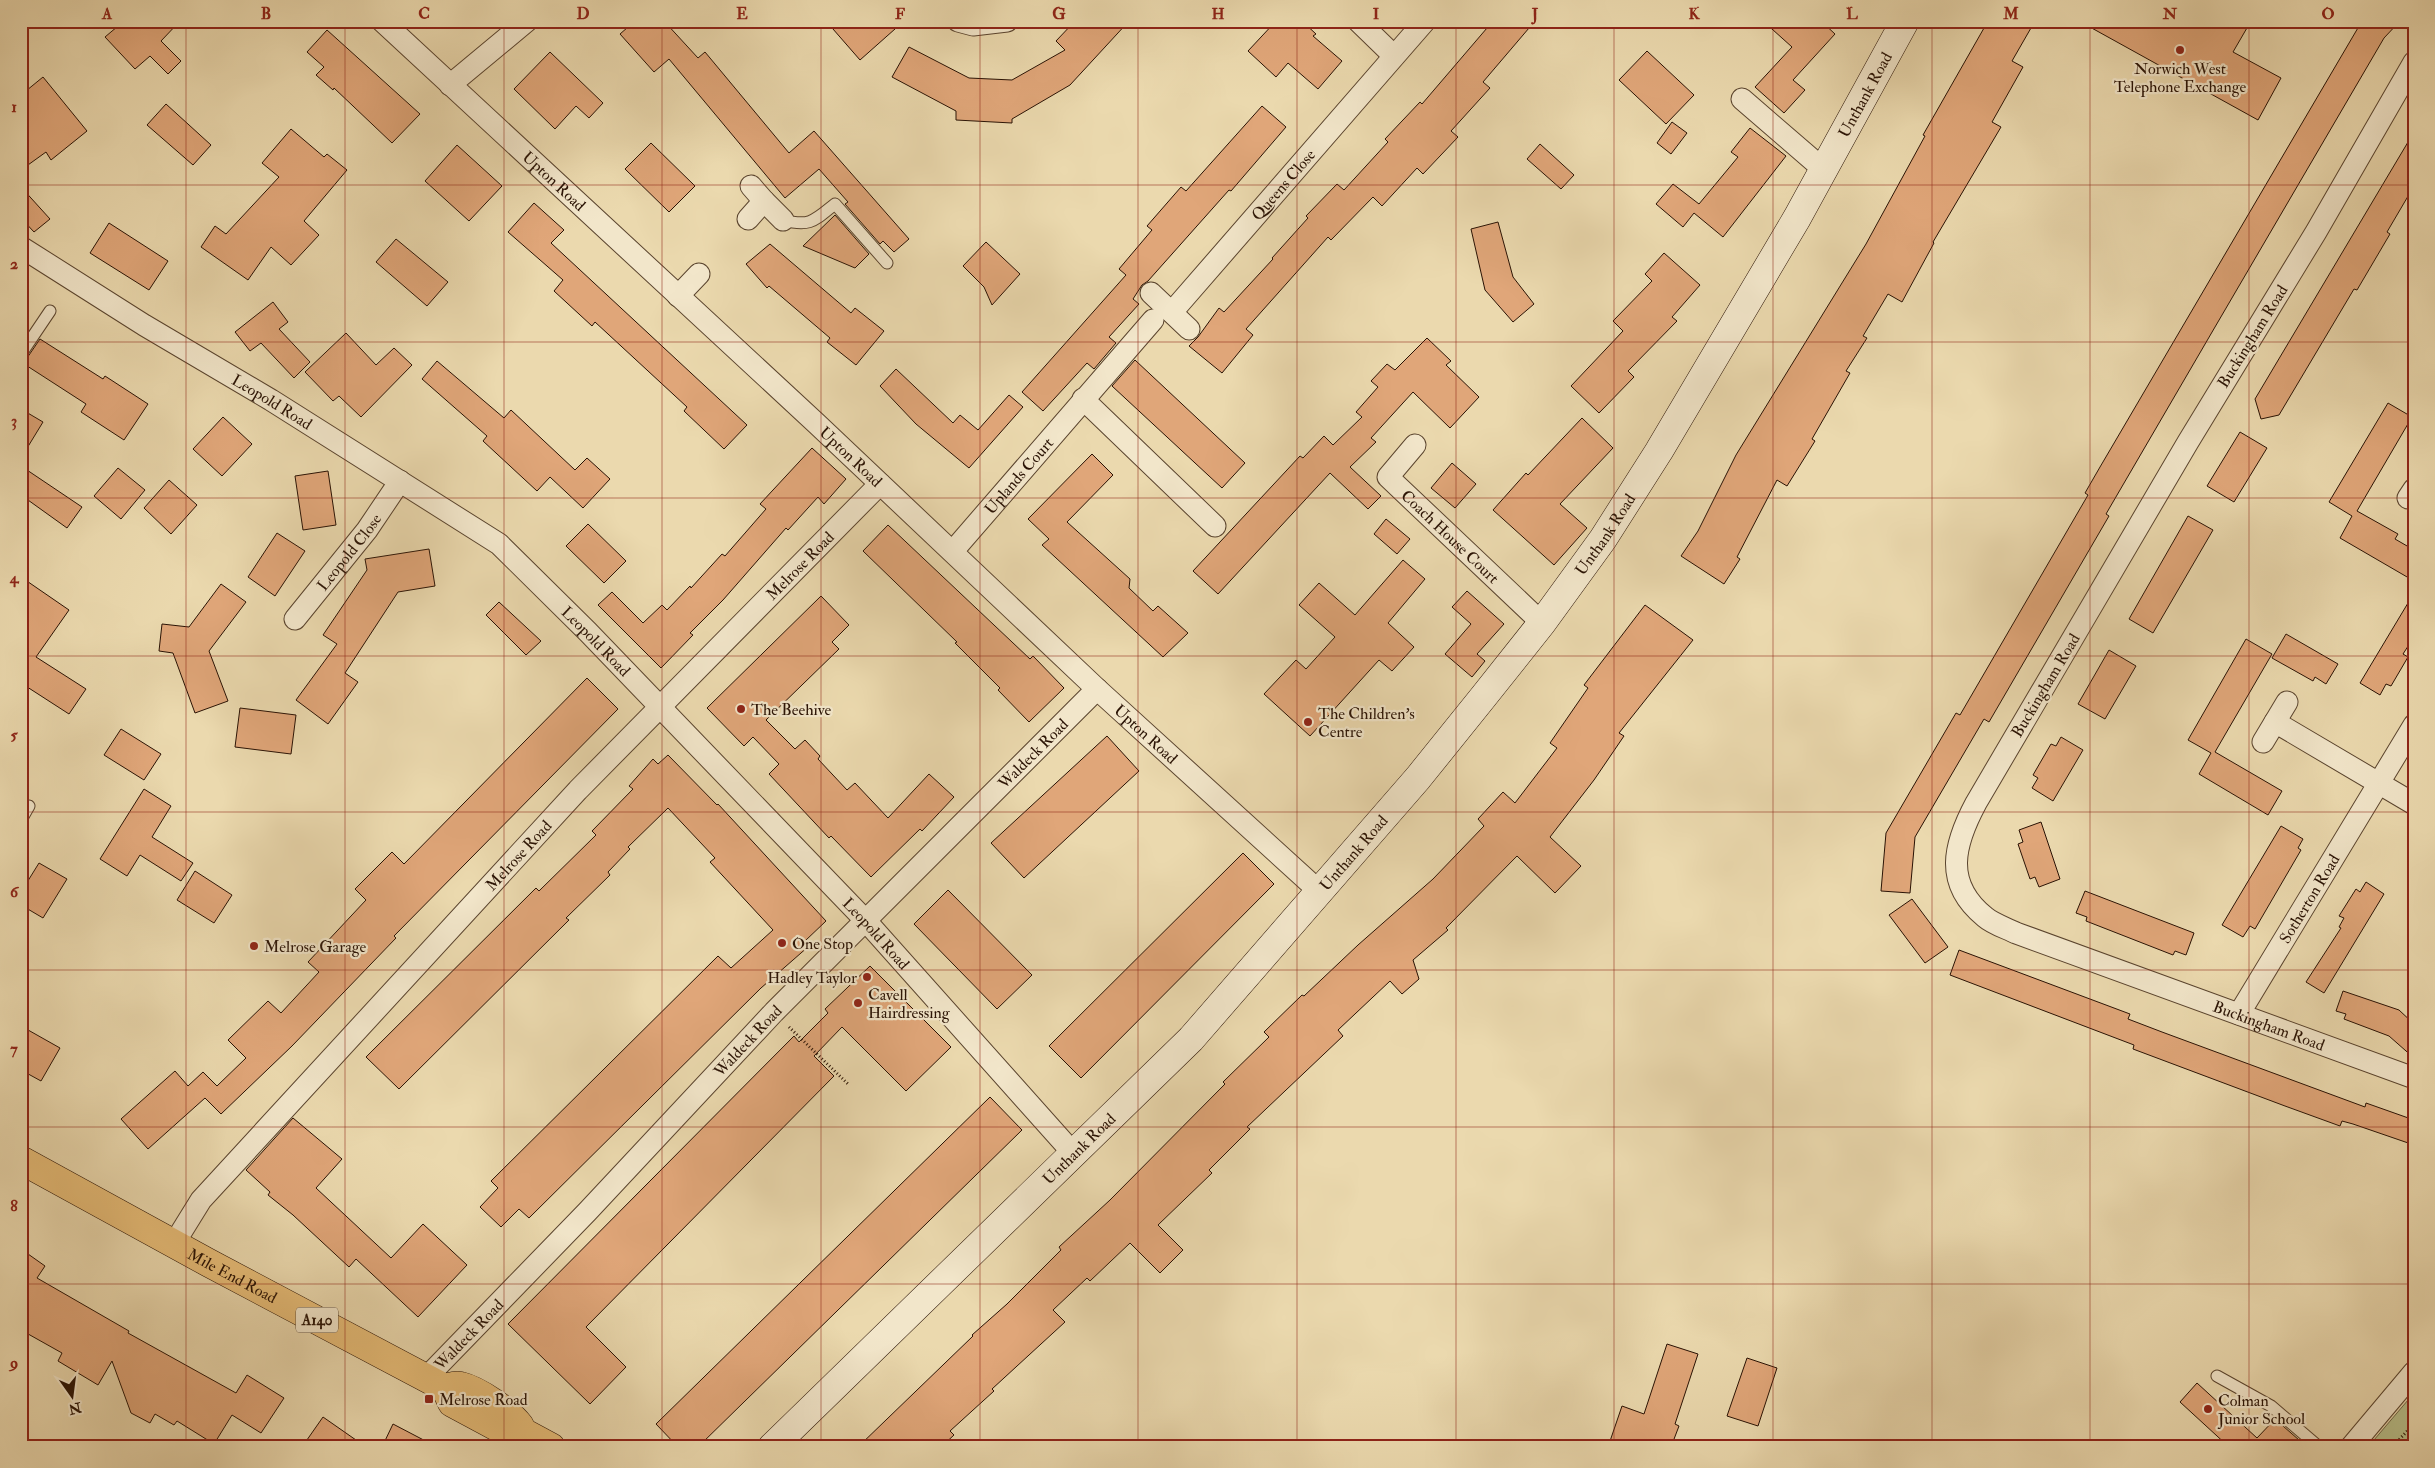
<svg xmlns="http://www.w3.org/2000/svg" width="2435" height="1468" viewBox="0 0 2435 1468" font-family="'IM FELL Double Pica',serif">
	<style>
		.green { fill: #b8bf8a; stroke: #706847 }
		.building { fill: #e0a679; stroke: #291204 }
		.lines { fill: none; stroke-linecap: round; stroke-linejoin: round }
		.lane-casing { stroke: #5a442e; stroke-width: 13 }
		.street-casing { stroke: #5a442e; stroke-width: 23 }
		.secondary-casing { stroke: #291204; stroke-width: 29 }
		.highway-casing { stroke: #291204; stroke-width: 29 }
		.path { stroke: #291204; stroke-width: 3; stroke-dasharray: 1 2.5; stroke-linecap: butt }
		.lane { stroke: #f2e6ca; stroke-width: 11 }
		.street { stroke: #f2e6ca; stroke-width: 21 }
		.secondary { stroke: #f2e6ca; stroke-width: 28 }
		.highway { stroke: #e6bc77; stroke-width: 28 }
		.grid { fill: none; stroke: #8f2418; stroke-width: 1; stroke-opacity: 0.55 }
		.poi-dot { fill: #8f2418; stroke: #f2e6ca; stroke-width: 2 }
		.labels { text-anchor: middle; stroke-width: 4.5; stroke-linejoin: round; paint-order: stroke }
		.shield { fill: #f2e6ca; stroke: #65523f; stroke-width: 1 }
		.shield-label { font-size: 15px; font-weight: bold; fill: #291204 }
		.poi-label { font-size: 16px; fill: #291204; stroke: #f2e6ca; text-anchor: start }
		.street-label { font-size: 16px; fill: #291204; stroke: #f2e6ca }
		.neatline { fill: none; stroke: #8f2418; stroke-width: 2 }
		.grid-label { font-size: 16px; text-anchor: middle; font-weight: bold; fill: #8f2418 }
	</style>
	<rect width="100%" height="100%" fill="#ebd9ae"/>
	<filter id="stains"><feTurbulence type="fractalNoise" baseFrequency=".004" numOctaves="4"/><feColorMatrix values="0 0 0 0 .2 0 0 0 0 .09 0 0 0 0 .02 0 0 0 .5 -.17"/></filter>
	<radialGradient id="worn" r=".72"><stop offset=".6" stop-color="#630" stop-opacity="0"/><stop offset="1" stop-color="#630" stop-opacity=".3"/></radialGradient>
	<!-- green -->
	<path class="green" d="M2414 1393V1447H2368Z"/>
	<!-- building -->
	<path class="building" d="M124 21H180L161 41 181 61 168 74 150 56 135 69 105 37Z
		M635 21H664L698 58 705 52 789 153 814 131 909 239 894 252 883 241 880 244 845 204 848 202 819 169 785 198 669 59 654 72 620 34Z
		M826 21H904L860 60Z
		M1075 21H1129L1070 85 1012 119V123L956 120V111L892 77 909 47 969 78 1012 80 1065 50 1056 41Z
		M1276 21H1302L1316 34 1313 36 1342 61 1318 89 1288 63 1276 77 1248 51Z
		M1493 21H1535L1483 82 1490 88 1451 131 1458 137 1423 174 1417 168 1382 206 1373 197 1331 240 1328 237 1246 329 1253 335 1222 373 1189 346 1198 337 1219 308 1224 312 1273 259 1272 258 1308 218 1306 216 1337 184 1344 190 1388 142 1385 139 1420 102 1422 104Z
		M1763 21H1821L1835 34 1793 80 1805 90 1784 113 1755 87 1792 47Z
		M1988 21H2035L2012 61 2023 67 1992 122 2001 127 1933 242 1934 243 1902 302 1888 294 1863 336 1867 338 1846 371 1850 373 1812 439 1815 441 1787 486 1777 480 1737 557 1740 559 1724 584 1681 556 1698 531 1736 455 1866 244 1925 136 1923 135Z
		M2079 21H2251L2233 52 2281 78 2258 120Z
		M2362 21H2400L2384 38 2215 327 2106 514 2109 516 1989 722 1984 719 1915 837 1910 893 1881 891 1886 833 1956 713 1960 715 2088 495 2085 493 2100 467Z
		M327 30 420 114 392 143 334 88 333 90 316 75 324 67 307 52Z
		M1647 51 1694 95 1666 124 1619 80Z
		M550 52 603 103 589 118 576 106 555 129 514 89Z
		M43 77 87 131 51 160 46 152 21 170V95Z
		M166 104 211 145 193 165 147 125Z
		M1262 106 1286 127 1231 191 1229 190 1148 281 1142 285 1133 299 1139 304 1109 337 1116 343 1094 369 1087 363 1043 411 1022 392 1126 275 1119 269 1152 230 1147 226 1181 187 1186 191Z
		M1672 122 1687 133 1671 154 1657 143Z
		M1750 128 1786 156 1723 237 1694 213 1683 227 1656 204 1673 184 1699 204 1738 157 1731 152Z
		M291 129 324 157 327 154 347 170 304 221 319 235 291 265 271 247 248 280 201 247 215 226 226 234 279 177 262 163Z
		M2414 132V186L2387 232 2390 234 2357 290 2354 289 2279 415 2261 419 2255 399Z
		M651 143 695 186 669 212 625 169Z
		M1540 144 1574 175 1561 189 1527 159Z
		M457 145 502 186 469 221 425 181Z
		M21 187 50 219 34 232 21 218Z
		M534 203 564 230 551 243 747 425 724 449 684 411 687 407 595 322 592 326 554 291 563 280 508 232Z
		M835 215 869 254 855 268 803 246Z
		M1498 222 1513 277 1534 304 1513 322 1485 290 1471 229Z
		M109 223 168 261 149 290 90 253Z
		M396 239 448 282 427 306 376 262Z
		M986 242 1020 274 992 305 984 287 963 266Z
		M770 244 851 313 855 308 884 331 856 365 827 342 830 338 769 286 767 288 746 264Z
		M1664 253 1700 285 1672 317 1677 321 1628 371 1634 377 1599 413 1571 386 1623 331 1613 321 1652 281 1645 274Z
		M273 302 288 322 279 329 310 362 294 378 261 343 250 351 235 332Z
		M346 333 376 365 394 348 412 365 361 417 339 396 333 401 305 372Z
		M1427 338 1451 361 1446 365 1479 397 1450 428 1413 392 1371 438 1376 442 1350 467 1381 496 1368 509 1330 473 1218 594 1193 571 1300 456 1303 458 1324 436 1333 445 1362 417 1356 412 1378 387 1371 381 1387 364 1395 370Z
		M40 339 103 379 105 376 148 404 124 440 81 412 86 404 21 362 27 358Z
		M1135 360 1245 463 1222 488 1112 386Z
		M437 361 504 418 511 410 575 470 587 458 610 479 583 508 550 477 537 491 483 441 487 436 422 379Z
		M896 369 953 423 960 415 978 430 1009 395 1023 407 969 468 916 424 880 386Z
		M2388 403 2412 417 2357 511 2398 534 2395 539 2414 550V581L2340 538 2352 516 2329 502Z
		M21 409 43 422 21 458Z
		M223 417 252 444 222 476 193 449Z
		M1582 418 1613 448 1560 504 1587 528 1554 565 1493 510 1526 473 1528 475Z
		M2240 432 2267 448 2234 502 2207 486Z
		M812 448 846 479 824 504 818 497 788 530 786 528 723 600 690 633 693 635 661 668 598 605 612 592 643 623 662 605 667 610 690 586 691 588 722 554 725 556 766 509 760 504Z
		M1092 454 1113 475 1067 522 1130 579 1129 588 1153 611 1158 606 1188 633 1163 657 1042 545 1049 539 1028 519Z
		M1452 463 1476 484 1455 508 1431 488Z
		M21 466 82 507 67 528 21 495Z
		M118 468 145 490 121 519 94 496Z
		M328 471 336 525 303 530 295 476Z
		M169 480 197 505 171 534 144 508Z
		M2188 516 2213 530 2153 633 2129 619Z
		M1386 519 1410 539 1397 554 1374 534Z
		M588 524 626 561 604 583 566 546Z
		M888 525 1030 659 1033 656 1064 688 1029 722 998 690 1000 688 955 643 957 642 863 551Z
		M277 533 305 551 275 596 248 577Z
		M429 549 435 586 398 592 345 673 358 682 328 724 296 700 337 644 323 635 367 570 365 559Z
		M1403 560 1425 579 1388 623 1414 647 1392 671 1379 660 1310 736 1264 694 1296 660 1306 669 1335 637 1299 605 1319 583 1355 615Z
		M21 577 69 610 36 657 86 689 69 714 21 683Z
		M221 584 246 602 209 651 228 701 195 713 173 653 159 651 162 624 189 627Z
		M1467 591 1504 624 1477 654 1485 661 1472 677 1445 654 1471 624 1452 607Z
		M2414 593V637L2403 654 2408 657 2391 686 2386 684 2380 695 2360 683Z
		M821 596 849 625 832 642 839 649 766 720 795 749 805 740 820 756 818 759 847 790 855 783 888 818 929 774 954 797 922 831 920 829 871 877 831 836 829 838 769 774 779 764 753 737 744 746 707 708Z
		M499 602 541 641 526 655 486 615Z
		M1645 605 1693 640 1619 733 1624 736 1594 780 1550 837 1581 866 1555 893 1517 856 1446 928 1448 930 1413 960 1419 979 1402 994 1390 981 1338 1030 1343 1036 1247 1127 1250 1129 1209 1170 1212 1173 1158 1225 1183 1250 1160 1273 1130 1243 1090 1281 1087 1278 1053 1310 1065 1322 992 1389 994 1391 950 1431 954 1435 941 1447H858L973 1336 972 1335 1007 1304 1061 1250 1059 1247 1110 1200 1225 1084 1223 1082 1269 1037 1264 1032 1302 995 1304 996 1358 945 1433 879 1484 826 1478 819 1503 792 1515 803 1557 748 1550 743 1588 688 1584 685Z
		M2286 634 2338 664 2326 684 2315 677 2313 681 2272 658Z
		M2246 639 2272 654 2215 752 2282 791 2268 815 2199 774 2211 753 2188 740Z
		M2109 650 2136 666 2105 719 2078 704Z
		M587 678 618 709 394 936 396 938 292 1046 221 1114 205 1098 148 1149 121 1119 175 1071 188 1086 203 1072 217 1086 246 1058 228 1040 268 1001 281 1013 319 972 308 962 366 900 355 889 392 852 404 864Z
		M240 708 296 715 291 754 235 747Z
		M121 729 161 754 144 780 104 755Z
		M1107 736 1139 771 1024 878 991 843Z
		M2061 737 2083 750 2053 801 2032 788 2038 778 2033 775 2051 744 2056 746Z
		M668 755 717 805 718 804 826 921 805 941 809 946 761 988 529 1218 519 1209 501 1227 480 1207 498 1188 491 1181 718 956 731 968 773 930 710 862 715 858 668 808 628 847 630 849 608 872 610 875 566 918 569 920 399 1089 366 1057 536 888 539 891 596 835 592 831 633 789 629 786 653 759 658 764Z
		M144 789 171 806 152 837 193 863 181 881 140 855 127 876 100 859Z
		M2041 822 2060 879 2039 887 2035 877 2030 879 2018 844 2023 842 2019 830Z
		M2281 826 2303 839 2298 848 2301 850 2255 929 2250 926 2243 937 2222 925Z
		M1243 853 1274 884 1081 1078 1049 1046Z
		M39 863 67 879 43 918 21 905V892Z
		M195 871 232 895 214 923 177 900Z
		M2366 882 2384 894 2324 993 2306 982 2341 928 2339 927 2344 918 2339 916 2356 889 2360 892Z
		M948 890 1032 975 997 1009 914 924Z
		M2085 891 2194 933 2186 955 2175 951 2173 955 2086 921 2087 917 2076 913Z
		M1912 899 1948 947 1925 963 1889 915Z
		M1959 950 2130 1014 2128 1019 2162 1032 2365 1107 2366 1103 2414 1120V1145L2353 1124 2342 1121 2340 1126 2285 1106 2133 1049 2134 1045 1950 975Z
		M870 966 951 1047 906 1091 842 1027 814 1056 834 1076 586 1327 626 1367 590 1404 508 1324 794 1036 799 1042 828 1013 825 1009Z
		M2343 991 2399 1010 2414 1024V1058L2389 1036 2344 1019 2346 1014 2336 1011Z
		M21 1026 60 1048 41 1081 21 1070Z
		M990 1097 1022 1130 698 1447H678L656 1424Z
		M293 1118 342 1159 316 1188 391 1258 423 1224 467 1265 418 1317 356 1259 349 1267 293 1215 268 1195 270 1192 246 1170Z
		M21 1249 45 1266 37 1278 129 1331 128 1333 236 1393 247 1375 284 1398 261 1433 232 1415 214 1444 177 1421 174 1425 155 1414 150 1423 131 1413 112 1361 98 1385 58 1361 62 1353 21 1330Z
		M1667 1344 1698 1354 1675 1424 1679 1426 1671 1447H1608L1622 1406 1644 1414Z
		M1747 1358 1777 1368 1758 1426 1727 1416Z
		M2197 1383 2257 1438 2275 1419 2307 1447H2229L2180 1402Z
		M323 1417 366 1447H302Z
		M393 1424 437 1447H382Z"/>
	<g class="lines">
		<!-- lane casing -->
		<g class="lane-casing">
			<path id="lane" d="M783 220C810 227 814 221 835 204L887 263
				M21 354 50 311
				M21 820 29 806
				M2217 1376 2271 1406 2319 1447"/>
		</g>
		<!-- street casing -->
		<g class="street-casing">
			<g id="street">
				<path id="s1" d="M382 21 817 424 1097 689 1320 892"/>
				<path d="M958 21 973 25 1007 21"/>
				<path d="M1358 21 1394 56"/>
				<path id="s2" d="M2414 62 2316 232 2188 442 1976 803C1954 844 1943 883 1985 917 1993 924 2006 928 2016 933L2414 1078"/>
				<path d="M450 85 527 21"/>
				<path d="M1742 99 1823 169"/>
				<path d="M764 201 783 220"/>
				<path d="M748 219 764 201 751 186"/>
				<path id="s3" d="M21 247 144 325 271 400 499 544 588 632 866 921 1073 1153"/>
				<path d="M1151 293 1189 329"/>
				<path d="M678 296 699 274"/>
				<path id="s4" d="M1172 312 1425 21"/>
				<path d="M1083 399 1215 526"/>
				<path id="s5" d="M1415 445 1388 477 1542 623"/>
				<path d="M2408 498 2414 489"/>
				<path id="s6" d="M953 551 1153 320"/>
				<path id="s7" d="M295 619 367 530 400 481"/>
				<path d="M2275 722 2287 702"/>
				<path d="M2263 742 2275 722 2414 804"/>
				<path id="s8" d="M2239 1014 2414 725"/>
				<path id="s9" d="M175 1242 201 1200 578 790 880 484"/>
				<path id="s10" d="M426 1378 587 1212 774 1012 1097 689"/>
				<path d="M2351 1447 2414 1372"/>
			</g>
		</g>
		<!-- secondary casing -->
		<g class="secondary-casing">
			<g id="secondary">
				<path id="s11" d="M772 1447 1191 1039 1418 778 1484 696 1542 623 1603 539 1659 451 1797 218 1905 21"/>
			</g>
		</g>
		<!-- highway casing -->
		<g class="highway-casing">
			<g id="highway">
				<path id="s12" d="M21 1160 209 1263 445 1388 452 1403 493 1425 506 1432 525 1433 551 1447"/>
				<path d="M445 1388C450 1387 456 1384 461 1386 478 1390 510 1412 520 1426"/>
			</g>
		</g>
		<!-- path -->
		<path class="path" d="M789 1027 848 1084
			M2392 1447 2414 1424"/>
		<!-- lane -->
		<use href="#lane" class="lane"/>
		<!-- street -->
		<use href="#street" class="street"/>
		<!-- secondary -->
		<use href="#secondary" class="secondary"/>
		<!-- highway -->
		<use href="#highway" class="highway"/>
	</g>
	<!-- grid -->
	<path class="grid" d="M186 21V1447M345 21V1447M504 21V1447M662 21V1447M821 21V1447M980 21V1447M1138 21V1447M1297 21V1447M1456 21V1447M1614 21V1447M1773 21V1447M1932 21V1447M2090 21V1447M2249 21V1447M21 185H2414M21 342H2414M21 498H2414M21 656H2414M21 812H2414M21 970H2414M21 1127H2414M21 1284H2414"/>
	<!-- markers -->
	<g class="poi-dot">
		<circle cx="2180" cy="50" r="5"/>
		<circle cx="741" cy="709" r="5"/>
		<circle cx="1308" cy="722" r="5"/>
		<circle cx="782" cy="943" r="5"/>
		<circle cx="254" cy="946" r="5"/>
		<circle cx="867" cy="977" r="5"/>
		<circle cx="858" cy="1003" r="5"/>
		<rect x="424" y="1394" width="10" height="10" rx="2.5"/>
		<circle cx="2208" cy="1409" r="5"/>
	</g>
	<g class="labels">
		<!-- shield labels -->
		<rect class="shield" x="296" y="1307.5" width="42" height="25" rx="4"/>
		<g class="shield-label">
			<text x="317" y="1325">A140</text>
		</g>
		<!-- poi labels -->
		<g class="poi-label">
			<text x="2180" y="74" text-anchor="middle">Norwich West<tspan x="2180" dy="18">Telephone Exchange</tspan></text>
			<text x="751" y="715">The Beehive</text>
			<text x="1318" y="719">The Children's<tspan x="1318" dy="18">Centre</tspan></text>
			<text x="792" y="949">One Stop</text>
			<text x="264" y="952">Melrose Garage</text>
			<text x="857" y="983" text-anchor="end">Hadley Taylor</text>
			<text x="868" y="1000">Cavell<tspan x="868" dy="18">Hairdressing</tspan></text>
			<text x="439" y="1405">Melrose Road</text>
			<text x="2218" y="1406">Colman<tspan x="2218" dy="18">Junior School</tspan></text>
		</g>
		<!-- street labels -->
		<g class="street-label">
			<text dy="6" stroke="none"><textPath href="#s11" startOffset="1749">Unthank Road</textPath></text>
			<text dy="6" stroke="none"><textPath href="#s1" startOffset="235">Upton Road</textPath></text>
			<text dy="6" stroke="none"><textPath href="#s4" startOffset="169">Queens Close</textPath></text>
			<text transform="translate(2252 336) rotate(-58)" y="6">Buckingham Road</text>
			<text dy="6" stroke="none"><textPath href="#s3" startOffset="295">Leopold Road</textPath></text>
			<text dy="6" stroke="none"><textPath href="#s1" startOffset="640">Upton Road</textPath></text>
			<text dy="6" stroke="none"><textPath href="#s6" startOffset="100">Uplands Court</textPath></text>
			<text dy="6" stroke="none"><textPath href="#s5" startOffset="128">Coach House Court</textPath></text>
			<text dy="6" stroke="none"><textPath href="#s11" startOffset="1238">Unthank Road</textPath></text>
			<text dy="6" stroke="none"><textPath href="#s7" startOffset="86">Leopold Close</textPath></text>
			<text dy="6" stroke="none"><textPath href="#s9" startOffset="922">Melrose Road</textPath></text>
			<text dy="6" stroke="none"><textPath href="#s3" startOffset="700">Leopold Road</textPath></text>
			<text transform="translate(2045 685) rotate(-59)" y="6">Buckingham Road</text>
			<text dy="6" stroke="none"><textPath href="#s1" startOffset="1045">Upton Road</textPath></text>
			<text dy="6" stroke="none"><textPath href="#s10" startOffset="871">Waldeck Road</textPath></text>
			<text dy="6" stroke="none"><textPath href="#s11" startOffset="832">Unthank Road</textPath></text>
			<text dy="6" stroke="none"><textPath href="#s9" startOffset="518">Melrose Road</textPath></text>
			<text dy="6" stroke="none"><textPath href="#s8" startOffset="135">Sotherton Road</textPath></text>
			<text dy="6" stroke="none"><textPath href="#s3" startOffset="1105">Leopold Road</textPath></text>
			<text dy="6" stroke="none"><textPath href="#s2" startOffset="1292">Buckingham Road</textPath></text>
			<text dy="6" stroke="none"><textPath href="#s10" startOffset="466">Waldeck Road</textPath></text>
			<text dy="6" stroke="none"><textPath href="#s11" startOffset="428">Unthank Road</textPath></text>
			<text dy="6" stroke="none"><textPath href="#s12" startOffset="241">Mile End Road</textPath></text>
			<text dy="6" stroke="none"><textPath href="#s10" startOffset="61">Waldeck Road</textPath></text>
		</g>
	</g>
	<!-- margin -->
	<rect width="2435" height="1468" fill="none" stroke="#ebd9ae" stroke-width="55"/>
	<!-- north arrow -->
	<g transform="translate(72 1396) rotate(166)" stroke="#f2e6ca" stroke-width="4" paint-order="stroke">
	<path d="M0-4L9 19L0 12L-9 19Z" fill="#291204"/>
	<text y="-8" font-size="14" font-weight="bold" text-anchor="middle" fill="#291204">N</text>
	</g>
	<rect x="28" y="28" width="2380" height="1412" class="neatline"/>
	<g class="grid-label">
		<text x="107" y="19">A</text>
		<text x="266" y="19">B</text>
		<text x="424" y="19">C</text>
		<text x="583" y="19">D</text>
		<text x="742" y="19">E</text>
		<text x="900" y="19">F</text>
		<text x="1059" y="19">G</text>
		<text x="1218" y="19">H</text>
		<text x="1376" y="19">I</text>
		<text x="1535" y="19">J</text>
		<text x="1694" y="19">K</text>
		<text x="1852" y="19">L</text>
		<text x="2011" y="19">M</text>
		<text x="2170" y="19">N</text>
		<text x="2328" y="19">O</text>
		<text x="14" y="112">1</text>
		<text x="14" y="269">2</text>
		<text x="14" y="426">3</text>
		<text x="14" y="583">4</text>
		<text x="14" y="740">5</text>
		<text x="14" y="897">6</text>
		<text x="14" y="1054">7</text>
		<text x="14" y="1211">8</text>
		<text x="14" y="1368">9</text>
	</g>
	<rect width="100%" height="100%" filter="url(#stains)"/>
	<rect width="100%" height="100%" fill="url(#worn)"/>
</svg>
